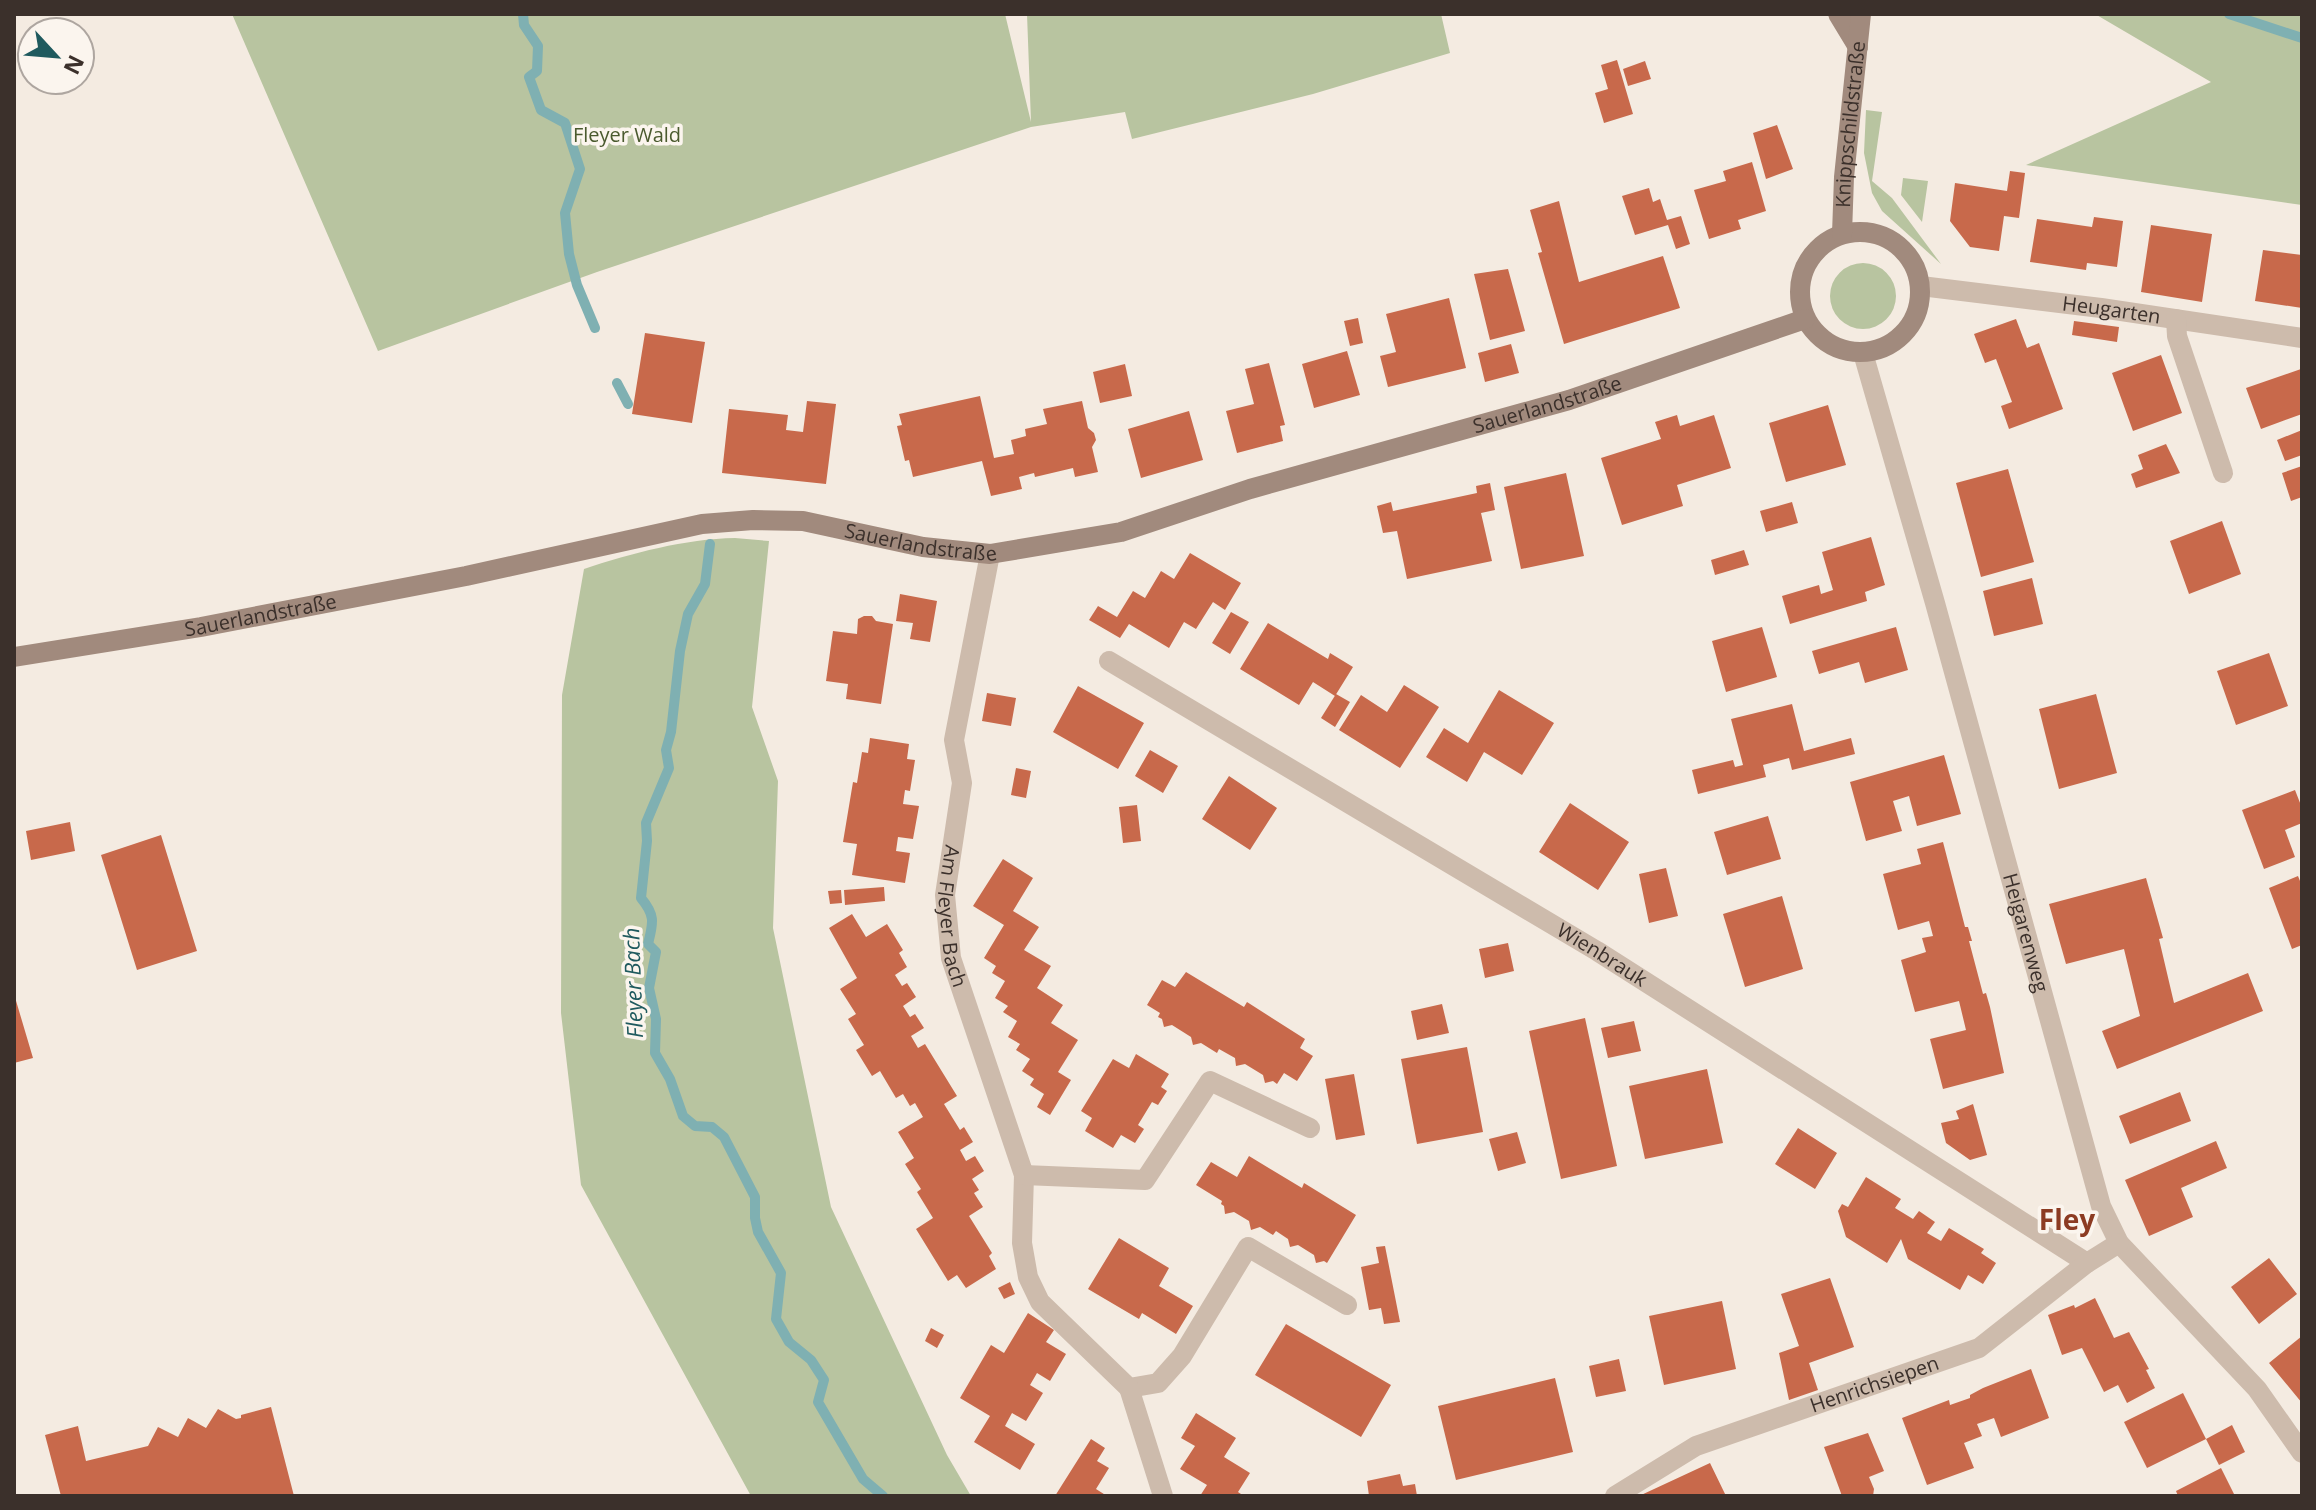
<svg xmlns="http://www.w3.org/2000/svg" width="2316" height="1510" viewBox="0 0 2316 1510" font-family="'Open Sans',sans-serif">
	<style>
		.green { fill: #b8c4a0 }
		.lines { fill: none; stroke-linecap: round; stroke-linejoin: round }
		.stream { stroke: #7fb0b2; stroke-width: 10 }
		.building { fill: #c8694b }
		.street { stroke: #cdbbac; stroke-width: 20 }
		.secondary { stroke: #a18a7d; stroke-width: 20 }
		.labels { text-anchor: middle; stroke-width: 7; stroke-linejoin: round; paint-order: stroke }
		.street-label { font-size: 20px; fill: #3b302b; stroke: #fbf5ee }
		.park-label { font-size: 20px; fill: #4a5a2e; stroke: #fbf5ee }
		.water-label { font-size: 22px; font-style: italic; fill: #1f5a5e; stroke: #fbf5ee }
		.district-label { font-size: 28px; font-weight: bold; fill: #8c3b22; stroke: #fbf5ee }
	</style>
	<rect width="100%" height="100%" fill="#f4ebe1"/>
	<!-- green -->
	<path class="green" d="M232 14H1005L1031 122 1027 14H1441L1450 53 1313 94 1132 139 1125 112 1031 127 597 272 378 351Z
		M2095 14H2302V205L2026 165 2211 82Z
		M1866 110 1882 112 1872 181 1892 198 1941 264 1882 211 1872 193 1864 153Z
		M1903 178 1928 181 1922 222 1901 195Z
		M1830 296a33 33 0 1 1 66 0a33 33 0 1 1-66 0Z
		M735 538 769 541 752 707 778 781 773 928 831 1207 947 1455 971 1496H751L581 1185 561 1013 562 695 584 569C632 553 685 539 735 538Z"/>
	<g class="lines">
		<!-- stream -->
		<path class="stream" d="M523 14 524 25 538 46 537 71 529 77 541 110 565 123 580 169 565 213 569 254 577 285 595 328
			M2229 14 2302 38
			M617 383 628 404
			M710 544 705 584 688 614 680 651 671 732 666 750 669 768 646 823 647 841 641 898C656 916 653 923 648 944L656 952 649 988 656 1019 655 1053 670 1079 683 1116 695 1126 712 1127 724 1137 755 1197V1218L758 1232 781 1273 776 1319 789 1342 811 1360 824 1380 818 1402 863 1479 883 1496"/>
	</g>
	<!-- building -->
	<path class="building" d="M1617 60 1633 114 1604 123 1595 93 1608 89 1601 65Z
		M1645 61 1651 79 1628 86 1623 69Z
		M1777 125 1793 169 1766 179 1753 133Z
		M1752 162 1766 211 1738 220 1741 229 1709 239 1694 190 1726 181 1723 171Z
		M2010 171 2025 173 2019 218 2004 216 1999 251 1970 247 1950 221 1955 183 2007 191Z
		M1649 188 1653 202 1660 199 1667 220 1681 216 1690 244 1676 249 1668 225 1635 235 1622 196Z
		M1559 201 1579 282 1663 256 1680 308 1564 344 1538 253 1542 252 1530 210Z
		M2094 217 2123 221 2117 267 2087 263 2086 270 2030 262 2037 219 2092 227Z
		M2151 225 2212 234 2202 302 2141 292Z
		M2263 250 2302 255V308L2255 301Z
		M1508 269 1525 331 1490 340 1474 274Z
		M1449 298 1466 368 1388 387 1380 356 1396 352 1386 314Z
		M1358 318 1363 343 1350 346 1344 321Z
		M2016 319 2027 348 2039 343 2063 409 2009 429 2001 406 2012 402 1996 359 1985 363 1974 334Z
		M2074 321 2119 327 2117 342 2072 335Z
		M645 333 705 342 692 423 632 414Z
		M1511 344 1519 373 1485 382 1478 353Z
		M1347 351 1360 395 1314 408 1302 364Z
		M2161 355 2182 413 2133 431 2112 373Z
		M1269 363 1285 425 1280 426 1283 441 1237 453 1226 411 1254 404 1245 369Z
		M1125 364 1132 396 1100 403 1093 372Z
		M2301 369 2302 414 2261 429 2246 388Z
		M980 396 994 458 1014 454 1011 440 1026 436 1025 429 1047 424 1043 409 1082 401 1088 428 1094 433 1096 440 1092 447 1098 472 1075 477 1073 468 1035 477 1034 473 1019 477 1022 489 991 496 982 461 913 477 909 460 905 461 897 426 902 425 899 414Z
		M807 401 836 404 826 484 722 473 729 409 788 415 786 430 803 432Z
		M1828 405 1846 465 1786 482 1769 423Z
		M1189 411 1203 460 1141 478 1128 429Z
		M1677 415 1680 426 1714 415 1731 468 1677 485 1683 506 1622 525 1601 458 1661 439 1655 422Z
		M2302 430V455L2285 461 2277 440Z
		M2166 444 2180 473 2136 488 2131 474 2143 469 2138 455Z
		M2302 466V497L2291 501 2282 473Z
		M2008 469 2034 562 1981 577 1956 483Z
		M1566 473 1584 556 1521 569 1504 487Z
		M1490 483 1495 510 1481 513 1492 561 1407 579 1397 531 1383 533 1377 506 1391 502 1393 511 1477 493 1476 486Z
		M1792 502 1798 523 1766 532 1760 511Z
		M2222 521 2241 574 2189 594 2170 541Z
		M1871 537 1885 585 1865 592 1867 601 1790 624 1782 596 1819 585 1821 594 1833 590 1822 552Z
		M1744 550 1749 565 1715 575 1711 560Z
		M1190 553 1241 583 1225 610 1213 602 1196 629 1184 622 1169 648 1129 624 1120 638 1089 620 1098 606 1117 617 1133 591 1145 598 1161 571 1174 579Z
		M2032 578 2043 624 1994 636 1983 591Z
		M900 594 937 601 930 642 910 639 913 623 896 621Z
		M1231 612 1249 622 1230 654 1212 643Z
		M864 616H872L876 621 893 624 881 704 846 699 848 684 826 681 833 631 857 634 858 619Z
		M1268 623 1328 659 1330 653 1353 667 1335 696 1313 682 1299 705 1240 669Z
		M1762 627 1777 677 1726 692 1712 641Z
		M1896 627 1908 670 1865 683 1859 662 1819 674 1812 651Z
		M2269 653 2288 706 2236 725 2217 671Z
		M1404 685 1439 707 1400 768 1339 730 1361 695 1387 712Z
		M1078 686 1144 723 1118 769 1053 732Z
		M1499 690 1554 723 1522 775 1484 752 1467 782 1426 757 1444 728 1468 743Z
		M987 693 1016 698 1011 726 982 721Z
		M1336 694 1350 702 1335 727 1321 718Z
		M2096 694 2117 773 2059 789 2039 709Z
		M1792 704 1804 751 1851 738 1855 754 1792 770 1789 758 1763 765 1766 777 1698 794 1692 770 1733 760 1735 767 1743 765 1731 719Z
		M870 738 909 744 907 759 915 760 910 791 905 790 903 804 919 806 913 839 898 837 896 851 910 853 905 883 852 875 857 844 843 842 853 782 857 783 862 752 868 753Z
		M1150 750 1178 766 1163 793 1135 776Z
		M1944 755 1961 814 1917 826 1909 796 1893 801 1902 831 1866 841 1850 782Z
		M1016 768 1031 771 1026 798 1011 795Z
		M1229 776 1277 808 1250 850 1202 819Z
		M2295 790 2302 808V823L2285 830 2295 857 2264 869 2242 810Z
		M1570 803 1629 842 1598 890 1539 852Z
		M1137 805 1141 841 1123 843 1119 807Z
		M1768 816 1781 859 1727 875 1714 832Z
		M70 822 75 851 31 860 26 831Z
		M161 835 197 951 137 970 101 855Z
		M1943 842 1965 927H1968L1972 941H1969L1983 994 1986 993 1990 1007 2004 1073 1943 1089 1930 1039 1966 1030 1959 1001 1915 1012 1901 960 1926 952 1922 938 1933 936 1929 921 1898 930 1883 874 1921 864 1917 849Z
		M1003 859 1033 878 1013 911 1039 927 1024 950 1051 966 1037 988 1063 1005 1051 1023 1078 1040 1058 1072 1071 1080 1050 1115 1037 1107 1044 1094 1030 1085 1034 1079 1022 1071 1030 1059 1016 1050 1020 1044 1008 1037 1017 1021 1003 1012 1008 1006 995 998 1005 981 992 973 996 966 984 958 1004 925 973 906Z
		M1666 868 1678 916 1649 923 1639 874Z
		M2298 876 2302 886V945L2292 949 2269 888Z
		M2146 878 2163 938 2159 939 2174 1003 2248 973 2263 1011 2117 1069 2102 1031 2140 1016 2124 949 2066 964 2049 904Z
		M884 887 885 901 845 905 844 890Z
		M841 890 842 903 830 904 828 891Z
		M1782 896 1803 969 1745 987 1723 914Z
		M852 914 866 937 887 924 903 950 899 953 907 967 895 975 902 986 907 983 916 997 903 1006 910 1017 915 1014 924 1028 911 1036 918 1048 925 1044 957 1096 944 1104 960 1130 964 1127 973 1142 960 1150 966 1161 975 1156 984 1171 972 1179 979 1190 974 1193 983 1207 969 1216 992 1253 989 1256 996 1269 966 1288 957 1275 948 1281 916 1229 933 1218 917 1192 921 1189 905 1164 914 1158 898 1132 923 1117 915 1103 910 1106 903 1094 896 1098 880 1071 872 1076 856 1050 864 1045 848 1019 856 1014 840 989 857 978 829 928Z
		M1508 943 1514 971 1485 978 1479 949Z
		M1186 972 1244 1007 1247 1002 1305 1039 1300 1048 1313 1056 1297 1081 1284 1073 1277 1084 1273 1081 1265 1083 1263 1075 1245 1064 1236 1066 1235 1058 1219 1049 1217 1053 1201 1043 1193 1045 1191 1037 1172 1025 1164 1027 1162 1019 1158 1017 1160 1013 1147 1005 1162 980 1175 987Z
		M14 994 33 1058 14 1063Z
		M1442 1004 1449 1033 1417 1040 1411 1011Z
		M1585 1018 1617 1166 1561 1179 1529 1031Z
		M1634 1021 1641 1051 1608 1058 1601 1028Z
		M1467 1047 1483 1132 1417 1144 1401 1059Z
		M1136 1054 1169 1074 1161 1087 1167 1091 1158 1105 1152 1102 1138 1125 1144 1129 1135 1143 1121 1135 1113 1148 1085 1131 1092 1118 1081 1111 1113 1059 1129 1068Z
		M1707 1069 1723 1143 1645 1159 1629 1086Z
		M1354 1074 1365 1135 1336 1140 1325 1079Z
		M2180 1092 2191 1121 2130 1144 2119 1116Z
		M1973 1104 1987 1155 1970 1160 1946 1143 1941 1123 1959 1119 1956 1111Z
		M1798 1128 1837 1153 1815 1189 1775 1164Z
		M1517 1132 1526 1163 1498 1171 1489 1139Z
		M2216 1141 2227 1168 2181 1188 2193 1217 2149 1236 2125 1180Z
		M1249 1156 1302 1188 1304 1183 1356 1215 1327 1263 1324 1261 1316 1263 1314 1255 1298 1245 1290 1247 1288 1239 1276 1231 1273 1235 1260 1227 1251 1230 1249 1221 1234 1212 1225 1214 1224 1206 1221 1204 1222 1201 1196 1185 1211 1162 1237 1177Z
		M1866 1177 1901 1199 1895 1208 1913 1219 1919 1211 1935 1222 1927 1233 1941 1241 1949 1228 1984 1249 1981 1253 1996 1263 1983 1284 1968 1275 1960 1290 1908 1259 1901 1239 1887 1263 1846 1237 1838 1211 1842 1204 1848 1207Z
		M1119 1238 1169 1268 1159 1286 1193 1306 1176 1334 1142 1313 1139 1319 1088 1289Z
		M1385 1246 1400 1322 1384 1324 1381 1308 1369 1310 1361 1267 1379 1263 1376 1247Z
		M2269 1258 2297 1294 2259 1324 2231 1287Z
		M1830 1278 1854 1347 1809 1363 1818 1390 1789 1400 1779 1353 1799 1346 1781 1294Z
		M1010 1282 1015 1294 1004 1299 998 1288Z
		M2095 1298 2114 1338 2129 1332 2149 1369 2146 1370 2155 1388 2127 1403 2118 1385 2104 1392 2082 1348 2062 1355 2048 1315 2074 1305 2075 1308Z
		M1722 1301 1736 1369 1664 1385 1649 1316Z
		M1028 1313 1054 1330 1046 1342 1066 1354 1050 1381 1037 1373 1030 1385 1043 1393 1026 1421 1012 1413 1005 1426 1035 1444 1020 1470 974 1442 990 1416 960 1398 991 1345 1004 1353Z
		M1286 1324 1391 1385 1361 1437 1255 1375Z
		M931 1328 944 1335 937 1348 925 1341Z
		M2302 1336V1403L2269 1363Z
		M1619 1359 1626 1391 1596 1397 1589 1366Z
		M2031 1369 2049 1418 2001 1437 1994 1418 1977 1424 1982 1436 1964 1443 1974 1468 1927 1485 1902 1418 1949 1400 1950 1405 1970 1398V1395L1983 1388Z
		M1555 1378 1573 1452 1456 1480 1438 1406Z
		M2183 1393 2206 1439 2232 1425 2245 1452 2219 1465 2206 1439 2147 1468 2124 1422Z
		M271 1407 294 1496H61L45 1435 78 1426 86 1461 148 1446 158 1427 178 1437 188 1418 206 1428 218 1409 236 1419 241 1418V1415Z
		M1196 1413 1236 1438 1224 1457 1250 1473 1238 1492 1244 1496H1200L1207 1485 1180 1469 1195 1446 1181 1438Z
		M1868 1433 1884 1471 1869 1477 1874 1489 1873 1496H1842L1824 1447Z
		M1091 1439 1105 1448 1097 1461 1109 1468 1096 1489 1107 1496H1055Z
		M1710 1463 1726 1496H1639Z
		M2221 1468 2235 1496H2178L2176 1491Z
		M1400 1474 1403 1486 1415 1484 1417 1496H1369L1367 1481Z"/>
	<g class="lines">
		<!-- street -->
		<g class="street">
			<path id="s1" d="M1921 286 2101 308 2302 338"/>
			<path d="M2176 319 2177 336 2223 473"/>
			<path id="s2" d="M1863 353 1935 603 2101 1206 2119 1243 2257 1389 2302 1453"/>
			<path id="s3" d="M990 554 954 740 962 783 945 895 951 958 1024 1175 1022 1243 1028 1277 1040 1302 1129 1388 1158 1383 1182 1356 1248 1247 1347 1305"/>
			<path id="s4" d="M1109 661 1597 951 2087 1263"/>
			<path d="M1024 1175 1145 1180 1210 1081 1310 1128"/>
			<path d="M1129 1388 1163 1496"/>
			<path id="s5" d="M1615 1496 1696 1446 1979 1348 2087 1263 2119 1243"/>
		</g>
		<!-- secondary -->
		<g class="secondary">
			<path d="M1838 14 1858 47"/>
			<circle cx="1860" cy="292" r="60"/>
			<path id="s6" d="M1842 234 1844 177 1861 14"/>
			<path id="s7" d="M14 657 201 627 466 576 702 524 753 520 803 521 923 547 990 554 1121 532 1250 489 1569 400 1805 319"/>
		</g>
	</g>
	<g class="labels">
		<!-- street labels -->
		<g class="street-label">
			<text dy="7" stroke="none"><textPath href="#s6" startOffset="110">Knippschildstraße</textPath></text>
			<text dy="7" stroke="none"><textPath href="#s1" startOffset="192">Heugarten</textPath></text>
			<text dy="7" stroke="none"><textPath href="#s7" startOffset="1570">Sauerlandstraße</textPath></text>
			<text dy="7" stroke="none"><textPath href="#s7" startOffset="922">Sauerlandstraße</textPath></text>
			<text dy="7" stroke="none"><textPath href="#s7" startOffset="250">Sauerlandstraße</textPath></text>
			<text dy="7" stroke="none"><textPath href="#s3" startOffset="368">Am Fleyer Bach</textPath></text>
			<text dy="7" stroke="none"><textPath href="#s2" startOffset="602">Heigarenweg</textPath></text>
			<text dy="7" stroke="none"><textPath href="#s4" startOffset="574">Wienbrauk</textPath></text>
			<text dy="7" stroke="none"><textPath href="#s5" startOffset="284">Henrichsiepen</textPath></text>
		</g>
		<!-- park labels -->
		<g class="park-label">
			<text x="627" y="142">Fleyer Wald</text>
		</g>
		<!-- water labels -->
		<g class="water-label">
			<text transform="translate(633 983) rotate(-92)" y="8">Fleyer Bach</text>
		</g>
		<!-- district labels -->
		<g class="district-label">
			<text x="2067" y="1230">Fley</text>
		</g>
	</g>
	<!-- border -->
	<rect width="2316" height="1510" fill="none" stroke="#3b302b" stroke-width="32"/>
	<!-- north arrow -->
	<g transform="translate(56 56) rotate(116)"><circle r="38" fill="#fbf5ee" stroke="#aea6a0" stroke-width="2"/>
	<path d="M0-6L14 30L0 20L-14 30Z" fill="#1f5a5e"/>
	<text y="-12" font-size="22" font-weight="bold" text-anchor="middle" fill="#3b302b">N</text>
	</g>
</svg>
